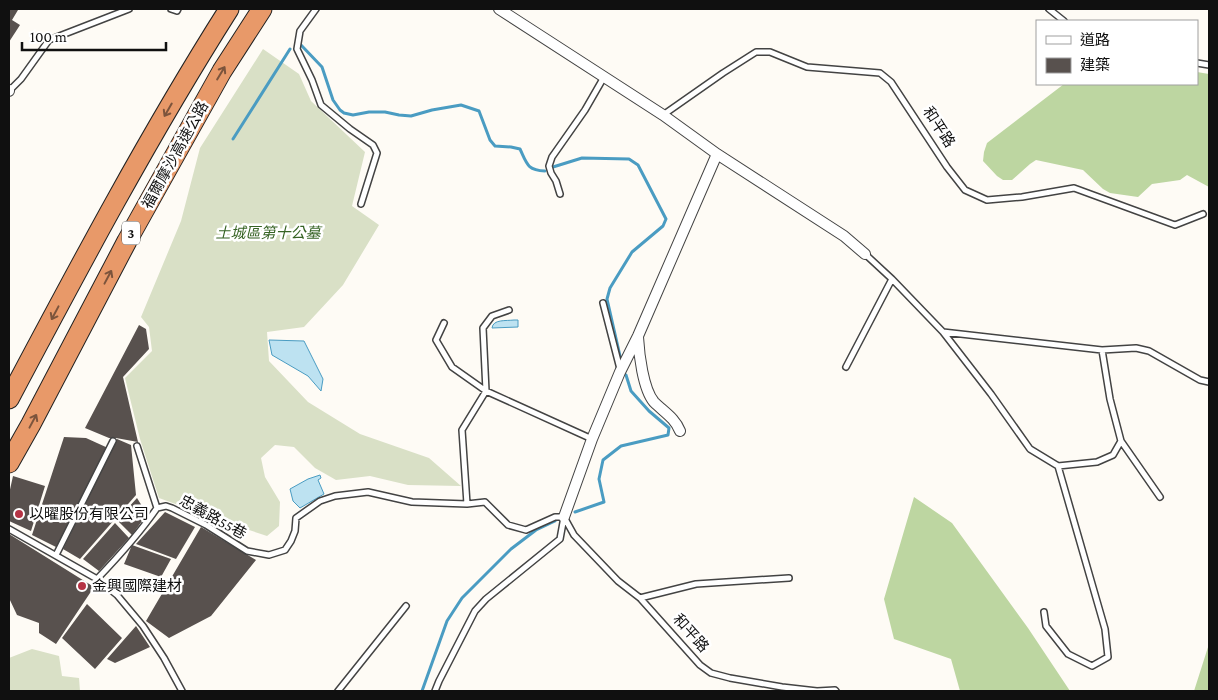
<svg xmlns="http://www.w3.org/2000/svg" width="1218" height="700" viewBox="0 0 1218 700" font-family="'Crimson Pro','Noto Sans TC',serif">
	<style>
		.forest { fill: #bdd6a1 }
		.cemetery { fill: #d9e0c6 }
		.water { fill: #bde2f1; stroke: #4a9cc2 }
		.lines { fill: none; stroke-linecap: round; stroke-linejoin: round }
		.stream { stroke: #4a9cc2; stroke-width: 3 }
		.building { fill: #58514e }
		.service-casing { stroke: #434343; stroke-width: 8 }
		.minor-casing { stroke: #434343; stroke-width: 12 }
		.motorway-casing { stroke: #212121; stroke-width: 21 }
		.service { stroke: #fff; stroke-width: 5 }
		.minor { stroke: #fff; stroke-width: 10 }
		.motorway { stroke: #e89969; stroke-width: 19 }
		.oneway { stroke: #7c543c }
		.poi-dot { fill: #b53344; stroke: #fff; stroke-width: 2 }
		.labels { text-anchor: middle; stroke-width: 5; stroke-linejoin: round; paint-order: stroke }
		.shield { fill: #fff; stroke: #585858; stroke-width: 1 }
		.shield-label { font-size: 14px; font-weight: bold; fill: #101010 }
		.street-label { font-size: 15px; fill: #101010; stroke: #fff }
		.park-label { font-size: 15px; font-style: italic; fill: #376425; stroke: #fff }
		.poi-label { font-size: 15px; fill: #101010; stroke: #fff; text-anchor: start }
	</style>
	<rect width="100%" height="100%" fill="#fefbf5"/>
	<!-- forest -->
	<path class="forest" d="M1197 72 1209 74V187L1187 175 1180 180 1152 184 1138 197 1110 193 1103 189 1083 170 1036 160 1030 164 1012 180H1003L997 176 983 161 984 152 987 143 1064 84H1197Z
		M914 497 952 523 1028 628 1070 691H960L951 659 894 639 884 599Z
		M1209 644V691H1194Z"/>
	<!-- cemetery -->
	<path class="cemetery" d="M263 49 299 74 311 101 365 152 352 206 379 225 343 285 304 327 267 332 269 361 308 402 360 434 429 458 461 486 408 485 370 476 336 480 315 468 294 447 275 445 261 458 265 477 280 502 279 526 267 536 231 524 159 498 140 439 125 378 152 351 149 327 141 317 181 221 200 148Z
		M32 649 59 656 62 676 79 678 80 691H9V658Z"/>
	<!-- water -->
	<path class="water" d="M514 320H518V327L492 328C493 319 506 321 514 320Z
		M269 340 304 341 323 379 321 391 308 376 272 355Z
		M320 475 321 478 318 480 324 494 300 508 293 501 290 489 308 479Z"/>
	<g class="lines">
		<!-- stream -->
		<path class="stream" d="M301 45 322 67 333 100 340 110 344 113 353 115 369 112H385L399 115 411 116 432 110 461 105 479 111 490 140 495 146 511 147 520 149C527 164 527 170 545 171
			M233 139 290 49
			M553 167 582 158 629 159 638 165 666 219 663 226 632 252 610 288 607 299 620 356
			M575 512 604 502 599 479 603 460 621 446 668 435 669 428 649 411 631 391 626 375
			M422 691 447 621 462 598 511 549 536 530 555 521"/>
	</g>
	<!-- building -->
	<path class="building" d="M9 9H16L18 10 12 20 20 25 9 42Z
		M139 325 146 329 149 349 123 377 138 442 116 438H109L85 428Z
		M64 437 86 438 108 448 58 548 32 535Z
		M117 439 131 445 136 495 80 559 63 549Z
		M13 476 45 486 31 531 9 521V494Z
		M137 498 147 514 132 535 117 520Z
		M165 512 195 527 176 559 136 544Z
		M115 523 129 538 99 571 83 559Z
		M201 527 256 560 211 616 169 638 146 621Z
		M9 534 94 587 56 644 39 633V623L17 615 9 598Z
		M132 545 171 559 161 577 124 564Z
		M87 604 122 638 95 669 62 638Z
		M136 626 150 647 115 663 107 659Z"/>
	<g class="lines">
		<!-- service casing -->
		<g class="service-casing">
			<path id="service" d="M171 9 177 11 178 9
				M316 9 300 31 297 49 312 80 321 105 350 129 373 145 377 153 361 204
				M1049 9 1064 21
				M1197 63 1209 65
				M10 90 21 79 49 40 129 9
				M663 115 723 73 756 52H770L807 67 880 73 891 82 947 167 965 190 987 200 1022 197 1074 188 1175 225 1203 214
				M560 194 556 181 551 173 549 166 552 157 585 110 604 77
				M865 254 892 279 943 332 1102 350 1136 348 1149 351 1200 380 1209 382
				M603 303 620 369
				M509 310 492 316 483 328 486 391 592 439
				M444 323 436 340 452 367 486 391 462 430 467 504 485 502 508 525 526 530 555 517H564
				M943 332 991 394 1030 449 1058 466 1097 462 1113 455 1121 441 1110 399 1102 350
				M846 367 892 279
				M1121 441 1160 497
				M137 446 157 508
				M564 517 574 535 618 581 640 598 700 665 711 673 730 678 782 687 817 691 835 690 836 691
				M9 529 97 579 117 595 143 626 164 658 182 691
				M56 555 113 441
				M97 579C119 556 139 534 157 508L166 506 172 508 206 525 247 551 269 555 285 550 291 541 295 531 296 518 320 501 335 496 368 492 412 502 467 504
				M640 598 696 584 789 578
				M1044 612 1046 626 1068 654 1092 666 1108 657 1105 629 1058 466
				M338 691 406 606
				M435 691 439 681 475 611 486 599 560 539 564 517"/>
		</g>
		<!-- minor casing -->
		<g class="minor-casing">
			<path id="minor" d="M499 9 663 115 717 154 844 236 865 254
				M9 90V91
				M638 337C639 354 643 389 654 402 664 412 675 418 680 431
				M564 517 592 439 620 372 638 336 717 154"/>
		</g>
		<!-- motorway casing -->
		<g class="motorway-casing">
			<path id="motorway" d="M9 399C79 267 149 135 229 9
				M9 463 31 424 127 241 222 71 262 9"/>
		</g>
		<!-- service -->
		<use href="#service" class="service"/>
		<!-- minor -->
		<use href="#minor" class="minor"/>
		<!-- motorway -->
		<use href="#motorway" class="motorway"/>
	</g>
	<!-- one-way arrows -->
	<defs><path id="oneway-shaft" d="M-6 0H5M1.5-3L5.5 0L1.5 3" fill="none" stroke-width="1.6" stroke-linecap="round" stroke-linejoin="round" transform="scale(1.25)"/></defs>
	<g class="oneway">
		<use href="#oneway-shaft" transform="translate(221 73) rotate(-59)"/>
		<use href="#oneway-shaft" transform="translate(168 110) rotate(120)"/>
		<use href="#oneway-shaft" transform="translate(108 277) rotate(-62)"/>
		<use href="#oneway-shaft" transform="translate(55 313) rotate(118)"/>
		<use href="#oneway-shaft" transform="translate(33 421) rotate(-62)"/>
	</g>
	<!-- markers -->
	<g class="poi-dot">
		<circle cx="19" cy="514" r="5"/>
		<circle cx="82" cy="586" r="5"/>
	</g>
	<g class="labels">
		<!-- shield labels -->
		<rect class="shield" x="122" y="221.5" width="18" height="23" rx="4"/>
		<g class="shield-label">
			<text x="131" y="238">3</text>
		</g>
		<!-- street labels -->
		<g class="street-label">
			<text transform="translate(939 127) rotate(57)" y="5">和平路</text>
			<text transform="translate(175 155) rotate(-61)" y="5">福爾摩沙高速公路</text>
			<text transform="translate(213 517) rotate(29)" y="5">忠義路55巷</text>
			<text transform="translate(691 633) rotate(48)" y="5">和平路</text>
		</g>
		<!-- park labels -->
		<g class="park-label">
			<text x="268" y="238">土城區第十公墓</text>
		</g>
		<!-- poi labels -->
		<g class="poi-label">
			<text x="29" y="519">以曜股份有限公司</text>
			<text x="92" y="591">金興國際建材</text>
		</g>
	</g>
	<!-- border -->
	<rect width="1218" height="700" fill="none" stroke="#101010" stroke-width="20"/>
	<!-- legend -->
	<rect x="1036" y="20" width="162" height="65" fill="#ffffff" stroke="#9f9f9f"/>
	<rect x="1046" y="36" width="25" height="8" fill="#ffffff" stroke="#9f9f9f"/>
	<text x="1080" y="45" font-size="15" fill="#101010">道路</text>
	<rect x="1046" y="58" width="25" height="15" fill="#58514e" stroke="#9f9f9f"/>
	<text x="1080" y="70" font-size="15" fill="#101010">建築</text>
	<!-- scale -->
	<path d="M22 42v8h144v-8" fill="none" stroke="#101010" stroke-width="2.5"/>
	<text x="30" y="42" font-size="15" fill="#101010" stroke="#ffffff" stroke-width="4" paint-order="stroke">100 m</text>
</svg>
